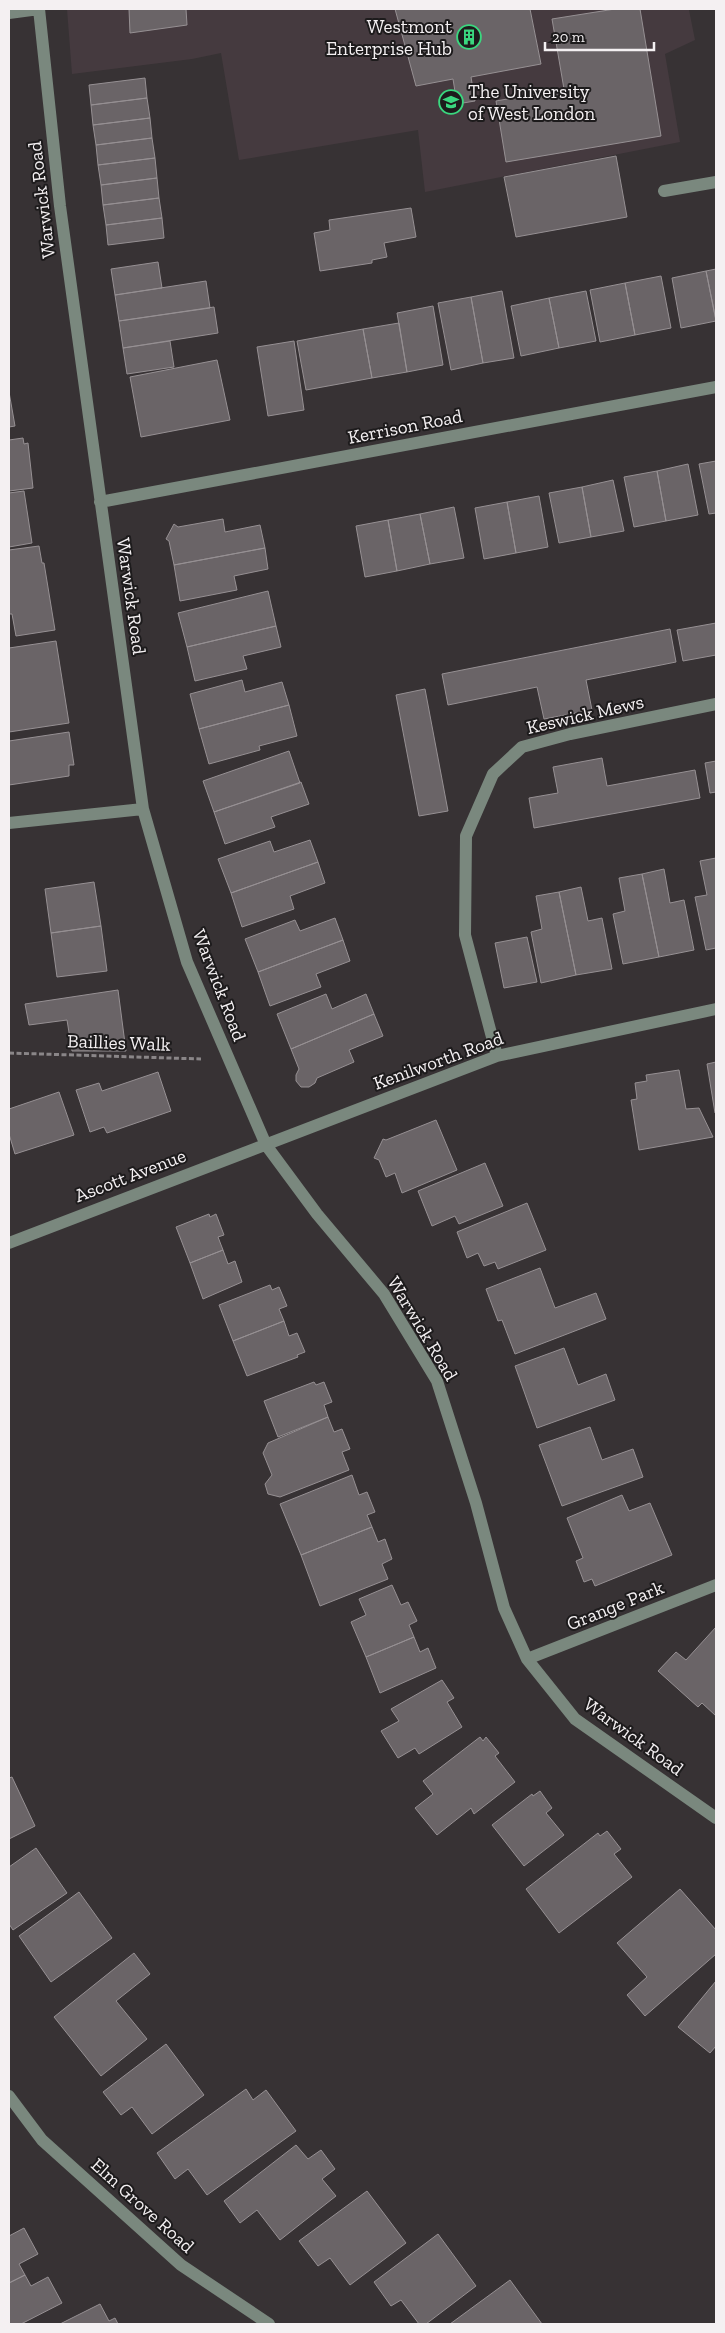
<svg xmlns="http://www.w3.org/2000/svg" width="725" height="2333" viewBox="0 0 725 2333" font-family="'Zilla Slab',serif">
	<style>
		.built { fill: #453a3f }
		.building { fill: #6a6467; stroke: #969093 }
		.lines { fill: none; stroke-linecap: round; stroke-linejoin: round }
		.path { stroke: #8a8688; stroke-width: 3; stroke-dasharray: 5 2.5; stroke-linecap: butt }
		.minor { stroke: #7a887e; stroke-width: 12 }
		.labels { text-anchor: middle; stroke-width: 4; stroke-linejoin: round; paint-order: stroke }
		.poi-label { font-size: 19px; fill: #f4f0f2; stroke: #1d1b1c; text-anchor: end }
		.street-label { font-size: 19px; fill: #f4f0f2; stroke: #1d1b1c }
	</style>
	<rect width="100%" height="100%" fill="#373234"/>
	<!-- built -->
	<path class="built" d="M67 9H694L689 10 695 40 665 54 680 142 425 192 418 130 239 160 221 53 192 59 72 74Z"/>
	<!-- building -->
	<path class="building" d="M129 9H186L187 25 130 33Z
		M395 9H530L541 64 471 77 475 101 457 104 453 79 416 86Z
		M615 9H640L661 136 506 162 496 101 564 89 552 19Z
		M145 78 147 98 91 105 89 85Z
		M147 98 150 118 93 125 91 105Z
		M150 118 152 138 96 145 93 125Z
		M152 138 155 158 98 165 96 145Z
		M616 156 627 217 516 237 504 177Z
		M155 158 157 178 101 185 98 165Z
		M157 178 159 198 103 205 101 185Z
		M159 198 162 218 106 225 103 205Z
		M411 208 416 237 384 243 387 257 372 260V263L320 271 314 233 330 230 329 220Z
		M162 218 164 238 108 245 106 225Z
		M158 262 162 288 115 295 111 269Z
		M716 269V320L706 271Z
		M706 271 716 321 681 328 672 278Z
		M661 276 671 328 635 335 625 283Z
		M206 281 210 308 119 321 115 295Z
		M625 283 635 335 600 342 590 290Z
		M502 291 514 358 483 363 471 297Z
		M586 291 596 341 559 348 549 298Z
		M471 297 483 363 451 370 438 303Z
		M549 298 559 348 521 356 511 306Z
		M433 306 443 365 407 372 397 313Z
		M214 307 218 333 123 348 119 321Z
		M399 323 407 372 372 378 363 329Z
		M363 329 372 378 306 390 297 341Z
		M170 341 174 367 127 374 123 348Z
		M294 341 304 410 268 416 257 347Z
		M217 360 230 420 141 437 130 377Z
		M9 392 15 426 9 427Z
		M23 438 24 444 28 443 33 488 9 491V440Z
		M716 461V513L709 514 699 464Z
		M688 464 698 515 666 521 657 471Z
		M657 471 666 521 634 527 624 477Z
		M613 480 624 531 591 537 582 487Z
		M582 487 591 537 559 543 549 493Z
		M24 491 32 543 9 547V493Z
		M539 496 548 547 516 553 507 502Z
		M507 502 516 553 484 559 475 508Z
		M454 507 464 558 430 564 420 514Z
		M420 514 430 564 397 571 388 520Z
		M223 519 225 532 260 525 265 548 174 565 169 541 166 539 174 524 178 527Z
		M388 520 397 571 365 577 356 526Z
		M39 546 42 563H44L55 630 16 636 12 614H9V550Z
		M265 548 268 569 234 576 237 590 180 601 174 565Z
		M268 591 276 626 187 647 178 613Z
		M716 623V655L683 661 677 630Z
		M276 626 281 647 243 656 247 669 195 681 187 647Z
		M670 629 676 662 586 680 592 710 544 719 537 687 448 705 442 674Z
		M56 641 69 723 9 732V648Z
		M242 680 245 692 282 682 289 705 199 729 190 694Z
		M425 689 448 811 419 816 396 695Z
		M289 705 297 736 259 746 260 750 209 764 199 729Z
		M69 732 74 765H69V776L9 785V741Z
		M289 751 300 783 214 812 203 781Z
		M602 758 607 786 695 770 700 798 534 828 529 798 558 793 553 767Z
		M716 761V792L710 793 705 763Z
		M301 782 309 804 271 817 275 827 225 844 214 812Z
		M310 840 318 862 231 893 218 859 270 841 274 852Z
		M716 858V948L706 950 695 897 707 895 700 861Z
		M318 862 325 883 290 896 294 909 242 927 231 893Z
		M664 869 670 903 684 900 694 950 659 957 642 874Z
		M642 874 659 957 623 964 613 914 625 911 619 878Z
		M94 882 101 926 51 933 45 889Z
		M581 887 588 921 602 918 612 969 576 975 559 892Z
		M559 892 576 975 541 983 531 932 542 929 536 896Z
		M335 918 343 940 258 972 245 939 295 920 300 931Z
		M101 926 107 971 57 977 51 933Z
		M527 937 537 982 504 988 495 943Z
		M343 940 350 961 316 974 321 987 270 1006 258 972Z
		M118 990 126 1051H72L67 1020 29 1025 25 1004Z
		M326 994 332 1009 366 994 374 1014 291 1049 277 1014Z
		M374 1014 383 1036 349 1050 354 1062 317 1078 315 1083 309 1087H301L296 1081V1075L299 1069 291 1049Z
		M716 1062V1113H715L707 1064Z
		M679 1070 686 1109 699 1108 713 1137 639 1150 631 1100 637 1099 635 1083 647 1081 646 1075Z
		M158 1072 171 1111 107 1133 104 1127 90 1132 76 1090 99 1083 102 1091Z
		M59 1092 74 1135 15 1154 9 1134V1109Z
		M436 1120 457 1170 402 1193 395 1173 386 1177 379 1160 374 1158 383 1139 386 1140Z
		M485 1163 503 1206 459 1224 455 1216 432 1226 418 1191Z
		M527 1203 546 1250 498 1269 495 1262 484 1266 478 1253 467 1258 457 1232Z
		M209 1214 210 1217 216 1214 224 1235 218 1237 223 1250 190 1263 176 1227Z
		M223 1250 228 1264 235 1261 242 1282 203 1299 190 1263Z
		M540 1268 555 1308 596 1293 606 1319 515 1354 502 1320 498 1321 486 1289Z
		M270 1285 272 1290 279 1287 287 1306 279 1309 284 1321 233 1341 219 1305Z
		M284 1321 289 1336 297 1333 305 1352 297 1355 298 1357 247 1376 233 1341Z
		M564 1348 578 1385 606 1374 615 1400 537 1428 515 1366Z
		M314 1382 316 1385 324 1382 332 1402 324 1405 328 1417 278 1437 264 1401Z
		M328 1417 334 1432 342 1429 350 1449 342 1452 349 1470 280 1497 268 1494 265 1484 272 1475 263 1453 268 1443Z
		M590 1427 602 1460 633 1449 643 1477 562 1506 539 1445Z
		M352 1475 359 1495 367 1492 375 1512 367 1515 372 1527 301 1555 280 1504Z
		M622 1495 629 1511 650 1503 672 1555 595 1586 592 1579 584 1582 576 1561 583 1558 567 1518Z
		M372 1527 378 1542 385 1539 392 1559 382 1564 388 1579 320 1606 301 1555Z
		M392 1585 401 1605 408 1602 417 1621 409 1625 414 1637 366 1657 351 1622 366 1615 359 1599Z
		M716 1627V1716L702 1703 698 1707 658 1671 676 1652 686 1660Z
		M414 1637 420 1652 428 1648 436 1668 380 1693 366 1657Z
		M442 1680 454 1698 447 1702 462 1727 419 1754 415 1748 398 1758 381 1731 399 1721 391 1709Z
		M480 1737 483 1741 486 1737 499 1753 495 1756 515 1782 474 1814 471 1808 437 1835 415 1808 433 1794 423 1781Z
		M12 1777 35 1826 9 1839V1778Z
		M540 1791 552 1808 546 1813 564 1835 524 1866 492 1825 532 1794 533 1796Z
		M607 1831 621 1849 614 1854 632 1877 559 1933 526 1889 598 1833 600 1836Z
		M36 1848 67 1893 13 1930 9 1924V1867Z
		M680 1889 716 1930V1954L645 2016 627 1995 647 1977 617 1943Z
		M79 1892 112 1938 51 1982 19 1936Z
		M134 1953 150 1974 116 2001 147 2039 101 2076 54 2017Z
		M716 1981V2046L710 2053 678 2027Z
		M166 2044 204 2095 152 2134 132 2107 121 2115 103 2092Z
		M246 2089 253 2100 266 2090 296 2131 207 2195 188 2169 175 2179 157 2153Z
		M296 2145 308 2159 321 2150 335 2169 322 2179 336 2196 280 2240 257 2210 240 2223 224 2201Z
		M367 2191 406 2243 350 2285 330 2258 318 2266 299 2241Z
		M24 2228 38 2254 19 2264 25 2275 9 2283V2236Z
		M438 2234 476 2286 426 2324H419L401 2300 391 2306 374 2282Z
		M25 2275 31 2286 48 2277 62 2303 21 2324H9V2283Z
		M510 2280 542 2324H450Z
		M100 2304 109 2321 115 2318 118 2324H60Z"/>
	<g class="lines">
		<!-- path -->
		<path class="path" d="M9 1053 201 1059"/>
		<!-- minor -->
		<path class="minor" d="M39 9 60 206 143 809 187 962 266 1145 317 1214 384 1294 437 1381 476 1503 504 1608 527 1659 575 1719 716 1818
			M9 13 39 9
			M664 191 716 182
			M100 502 716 387
			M9 823 143 809
			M497 1056 465 935 466 836 493 774 522 747 570 734 716 704
			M9 1243 497 1056 716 1009
			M527 1659 716 1585
			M9 2096 42 2140 181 2265 269 2324"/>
	</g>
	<!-- icons -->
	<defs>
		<g id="building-ring" transform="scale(1.25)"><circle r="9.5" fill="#1d1b1c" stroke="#3ad77f" stroke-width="1.5"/><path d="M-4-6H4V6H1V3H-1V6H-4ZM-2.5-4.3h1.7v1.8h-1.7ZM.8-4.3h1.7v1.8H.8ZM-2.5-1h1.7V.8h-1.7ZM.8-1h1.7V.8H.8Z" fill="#3ad77f"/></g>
		<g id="university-ring" transform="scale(1.25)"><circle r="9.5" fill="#1d1b1c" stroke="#3ad77f" stroke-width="1.5"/><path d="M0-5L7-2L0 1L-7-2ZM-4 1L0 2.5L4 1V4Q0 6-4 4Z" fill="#3ad77f"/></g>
	</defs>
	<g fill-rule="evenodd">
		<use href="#building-ring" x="469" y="37"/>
		<use href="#university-ring" x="451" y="102"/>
	</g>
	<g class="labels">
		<!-- poi labels -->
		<g class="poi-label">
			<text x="452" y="33">Westmont<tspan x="452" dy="22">Enterprise Hub</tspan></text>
			<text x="468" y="98" text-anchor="start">The University<tspan x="468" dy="22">of West London</tspan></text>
		</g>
		<!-- street labels -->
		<g class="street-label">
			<text transform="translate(41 200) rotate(-97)" y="7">Warwick Road</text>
			<text transform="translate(405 426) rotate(-11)" y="7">Kerrison Road</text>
			<text transform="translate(132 596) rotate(82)" y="7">Warwick Road</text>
			<text transform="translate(585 714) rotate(-13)" y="7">Keswick Mews</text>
			<text transform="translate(220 985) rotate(69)" y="7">Warwick Road</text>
			<text transform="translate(119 1042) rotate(2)" y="7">Baillies Walk</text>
			<text transform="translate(438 1060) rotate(-20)" y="7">Kenilworth Road</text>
			<text transform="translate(130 1175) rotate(-21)" y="7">Ascott Avenue</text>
			<text transform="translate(423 1328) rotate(59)" y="7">Warwick Road</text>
			<text transform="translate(615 1605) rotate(-22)" y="7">Grange Park</text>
			<text transform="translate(634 1736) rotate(36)" y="7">Warwick Road</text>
			<text transform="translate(143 2205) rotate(42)" y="7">Elm Grove Road</text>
		</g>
	</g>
	<!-- border -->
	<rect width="725" height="2333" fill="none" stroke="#f4f0f2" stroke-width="20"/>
	<!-- scale -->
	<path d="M545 42v8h109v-8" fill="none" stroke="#f4f0f2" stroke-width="2.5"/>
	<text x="552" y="42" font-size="15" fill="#f4f0f2" stroke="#1d1b1c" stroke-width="4" paint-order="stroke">20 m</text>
</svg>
